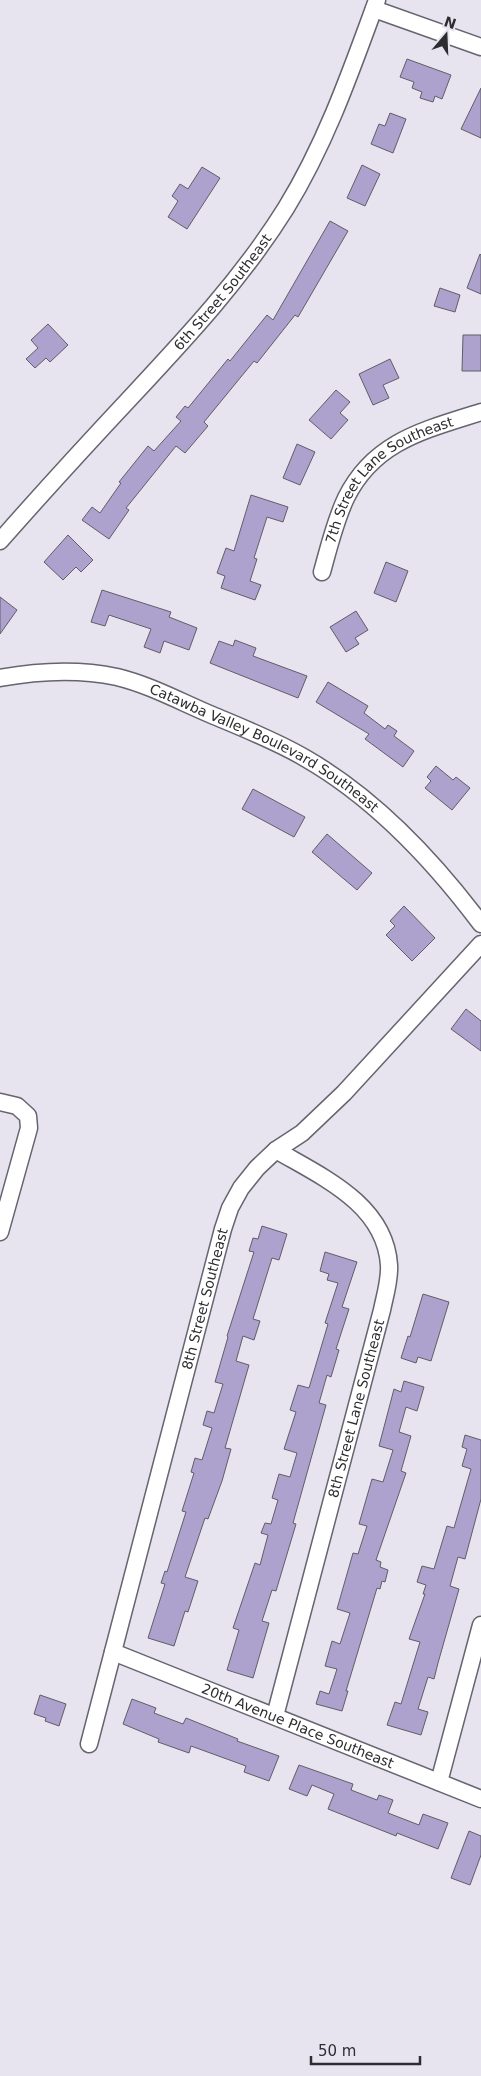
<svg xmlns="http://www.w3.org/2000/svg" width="481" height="2076" viewBox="0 0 481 2076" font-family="'DejaVu Sans',sans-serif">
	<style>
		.building { fill: #ada1cd; stroke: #605e67 }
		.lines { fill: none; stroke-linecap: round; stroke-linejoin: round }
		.minor-casing { stroke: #66646e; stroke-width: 19 }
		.minor { stroke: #fff; stroke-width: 16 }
		.labels { text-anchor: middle; stroke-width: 4; stroke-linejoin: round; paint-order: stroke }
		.street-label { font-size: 14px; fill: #2d2d31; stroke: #e7e4ef }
	</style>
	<rect width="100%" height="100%" fill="#e7e4ef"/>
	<!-- building -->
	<path class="building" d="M407 59 451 75 442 99 435 96 433 102 420 98 422 92 412 88 414 82 400 77Z
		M481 88V138L461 129Z
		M390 113 406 119 393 153 371 144 379 124 385 126Z
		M362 165 380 174 365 206 347 198Z
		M202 167 220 178 187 229 168 217 178 201 172 196 180 184 188 189Z
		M330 221 348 231 298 317 295 315 257 363 254 361 204 422 208 426 185 453 176 446 126 508 129 510 109 539 82 520 92 507 100 513 121 483 119 482 148 446 154 451 181 421 176 417 185 406 188 408 228 359 230 361 267 315 273 320Z
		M480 254 481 255V294L467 288Z
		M440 288 460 295 455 312 434 306Z
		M48 324 68 345 50 362 46 358 35 368 26 359 38 348 31 340Z
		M463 335H481V371H462Z
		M390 359 399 378 383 385 389 398 373 405 359 374Z
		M336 390 350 402 340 413 348 420 331 439 309 420Z
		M297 444 315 452 300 485 283 478Z
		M251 495 288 507 283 522 267 517 254 558 257 559 250 581 261 585 255 600 221 588 225 576 217 573 226 548 234 551Z
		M68 535 93 560 81 572 76 567 63 580 44 562Z
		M386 562 408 571 396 602 374 593Z
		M102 590 171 612 169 617 197 628 189 650 164 641 160 653 144 647 151 629 109 615 105 626 91 622Z
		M0 597 17 610 0 634Z
		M356 611 368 630 355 638 359 644 346 652 330 627Z
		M235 640 256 648 253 656 307 676 298 698 210 663 219 641 233 646Z
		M328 682 368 706 364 713 385 729 388 725 397 731 394 736 414 751 403 767 365 739 369 734 316 702Z
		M436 766 453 780 456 777 470 788 452 810 425 788 431 781 427 777Z
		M253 789 305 817 294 837 242 809Z
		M327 834 372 873 357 890 312 852Z
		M404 906 435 938 412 961 386 935 395 926 390 921Z
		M466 1009 481 1021V1051L451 1029Z
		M262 1226 287 1234 279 1260 272 1258 253 1319 260 1321 254 1340 243 1336 236 1361 249 1365 225 1448 231 1449 222 1481 208 1519 205 1518 185 1577 198 1581 188 1612 185 1611 174 1646 148 1638 165 1584 161 1583 165 1571 167 1572 186 1512 182 1511 194 1473 191 1472 195 1458 202 1460 212 1428 203 1425 207 1411 214 1413 223 1384 215 1382 228 1337 227 1336 254 1252 249 1251 253 1238 258 1239Z
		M325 1252 357 1262 342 1307 349 1309 336 1349 339 1350 331 1377 327 1375 319 1403 326 1405 293 1523 296 1524 276 1591 272 1590 262 1621 269 1623 253 1678 227 1670 239 1630 233 1628 255 1563 260 1565 268 1535 261 1533 265 1523 271 1524 278 1500 272 1498 279 1474 290 1477 297 1453 284 1449 296 1412 290 1410 298 1385 309 1388 328 1324 325 1323 338 1283 327 1280 329 1274 320 1271Z
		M423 1294 449 1302 431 1361 418 1357 416 1363 401 1358 408 1336 410 1337Z
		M404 1381 424 1387 417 1411 406 1407 399 1432 411 1436 401 1471 406 1473 376 1560 381 1562 380 1567 388 1570 385 1582 382 1581 380 1589 377 1588 346 1691H348L342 1711 316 1704 320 1691 329 1694 337 1669 325 1666 332 1641 340 1644 350 1613 337 1609 353 1553 358 1554 367 1526 359 1524 372 1479 383 1482 393 1450 379 1446 394 1389 401 1392Z
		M465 1435 481 1440V1499L465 1559 458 1557 450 1586 459 1589 438 1663 434 1679 428 1677 418 1709 428 1712 421 1735 387 1725 395 1702 401 1704 420 1642 409 1639 425 1594H423L426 1585 417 1582 422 1566 434 1569 447 1526 454 1528 471 1469 462 1466 467 1449 462 1447Z
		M40 1695 66 1704 59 1726 45 1721 46 1718 34 1714Z
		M132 1699 156 1708 154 1713 183 1724 186 1718 238 1739 237 1741 279 1756 269 1781 244 1772 246 1766 191 1746 189 1753 158 1742 159 1739 123 1724Z
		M299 1765 353 1784 351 1790 377 1800 379 1795 393 1800 388 1813 419 1825 423 1814 448 1823 438 1849 397 1833 396 1836 328 1809 334 1794 312 1785 307 1796 289 1789Z
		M469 1831 481 1836V1855L470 1885 451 1878Z"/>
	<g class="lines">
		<!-- minor casing -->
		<g class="minor-casing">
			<g id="minor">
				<path d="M374 9 481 47"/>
				<path id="s1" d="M0 541C44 491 88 443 133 395 188 336 243 277 286 208 326 143 351 71 377 0"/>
				<path id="s2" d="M322 572C329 547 335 521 346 498 374 441 425 430 481 412"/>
				<path id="s3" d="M0 678C38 671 79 669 117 677 150 685 181 702 212 715 243 728 276 741 305 758 375 798 433 860 481 924"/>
				<path d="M0 1102 17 1106 28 1116 29 1128 0 1232"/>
				<path id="s4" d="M113 1652 481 1799"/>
				<path id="s5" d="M275 1716 382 1310C385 1295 390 1280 389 1265 385 1204 322 1177 276 1150"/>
				<path id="s6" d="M89 1744 223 1229 230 1208 241 1188 257 1168 276 1150 302 1133 344 1093 481 944"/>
				<path d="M439 1782 481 1625"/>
			</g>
		</g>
		<!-- minor -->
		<use href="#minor" class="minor"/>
	</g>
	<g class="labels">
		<!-- street labels -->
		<g class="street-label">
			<text dy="5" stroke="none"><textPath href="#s1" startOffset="334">6th Street Southeast</textPath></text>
			<text dy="5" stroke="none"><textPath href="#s2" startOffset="122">7th Street Lane Southeast</textPath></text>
			<text dy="5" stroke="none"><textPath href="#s3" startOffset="282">Catawba Valley Boulevard Southeast</textPath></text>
			<text dy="5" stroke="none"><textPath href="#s6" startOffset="460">8th Street Southeast</textPath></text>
			<text dy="5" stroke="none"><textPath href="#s5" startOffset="318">8th Street Lane Southeast</textPath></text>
			<text dy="5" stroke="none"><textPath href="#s4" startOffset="199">20th Avenue Place Southeast</textPath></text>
		</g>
	</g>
	<!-- north arrow -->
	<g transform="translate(446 35) rotate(19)" stroke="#e7e4ef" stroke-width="4" paint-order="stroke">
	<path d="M0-4L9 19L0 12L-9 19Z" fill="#2d2d31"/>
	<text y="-8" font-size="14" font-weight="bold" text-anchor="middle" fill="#2d2d31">N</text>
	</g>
	<!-- scale -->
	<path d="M311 2056v8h109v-8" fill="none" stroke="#2d2d31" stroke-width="2.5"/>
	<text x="318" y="2056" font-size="15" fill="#2d2d31" stroke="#e7e4ef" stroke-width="4" paint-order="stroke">50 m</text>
</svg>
